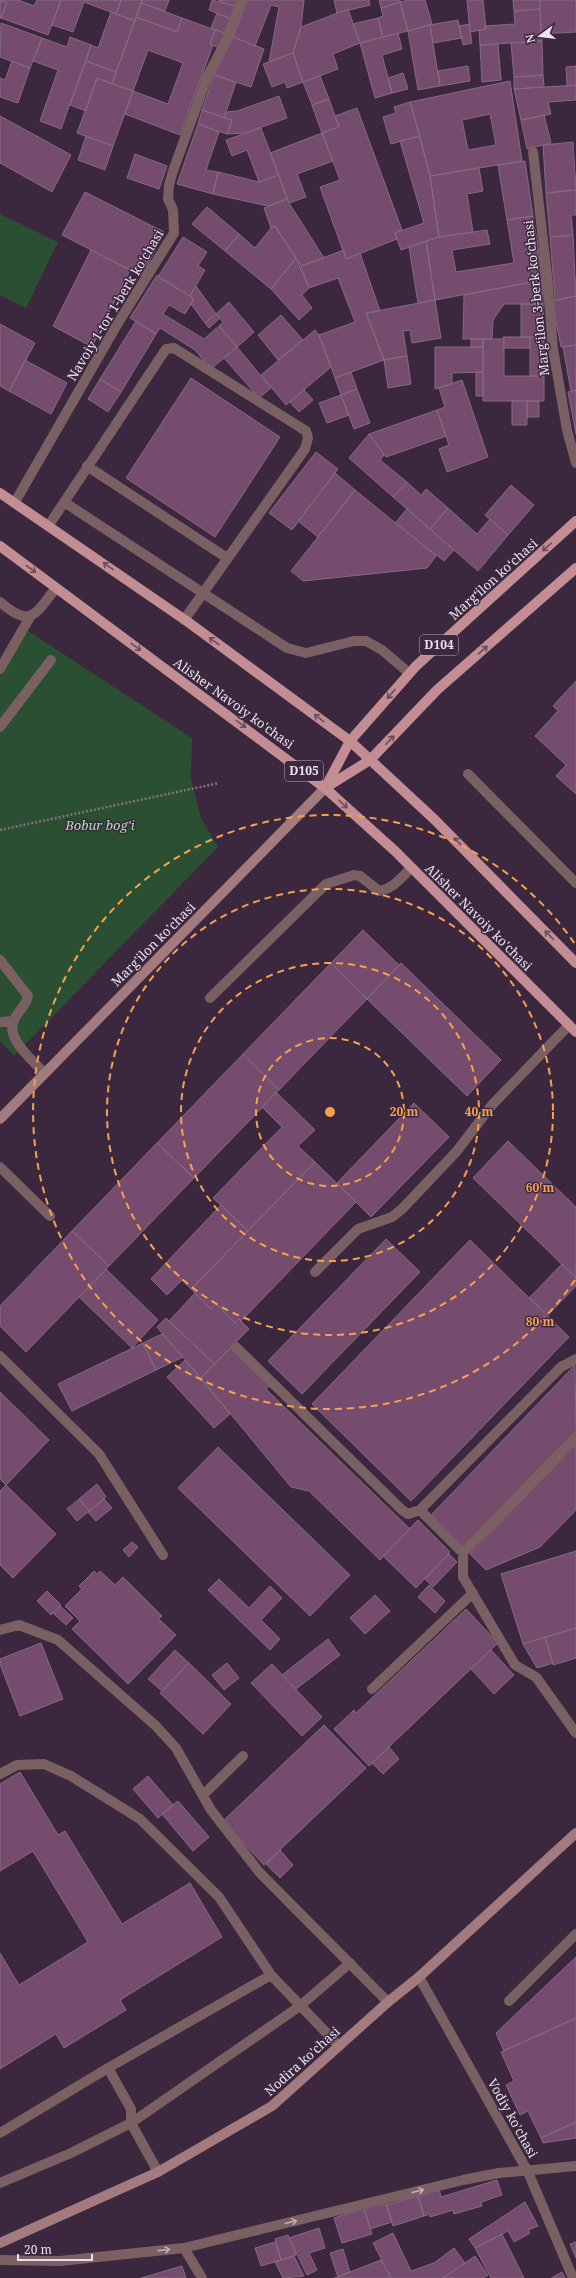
<svg xmlns="http://www.w3.org/2000/svg" width="576" height="2278" viewBox="0 0 576 2278" font-family="'Noto Serif',serif">
	<style>
		.green { fill: #2a4f33 }
		.building { fill: #764c6e; stroke: #856b80; fill-rule: evenodd }
		.lines { fill: none; stroke-linecap: round; stroke-linejoin: round }
		.path { stroke: #817184; stroke-width: 2.5; stroke-dasharray: 2 2; stroke-linecap: butt }
		.lane { stroke: #7a6062; stroke-width: 10 }
		.street { stroke: #7a6062; stroke-width: 10 }
		.secondary { stroke: #a37a7e; stroke-width: 10 }
		.primary { stroke: #c38e93; stroke-width: 10 }
		.oneway { stroke: #6b4c5c }
		.oneway2 { stroke: #bfadb7 }
		.ring { fill: none; stroke: #f8a14a; stroke-width: 2; stroke-dasharray: 7 5 }
		.labels { text-anchor: middle; stroke-width: 3; stroke-linejoin: round; paint-order: stroke }
		.shield { fill: #3b283e; stroke: #b8aaba; stroke-width: 1 }
		.shield-label { font-size: 12px; font-weight: bold; fill: #ede1ef }
		.street-label { font-size: 13px; fill: #ede1ef; stroke: #3b283e }
		.park-label { font-size: 13px; font-style: italic; fill: #9ee5ac; stroke: #3b283e }
		.centre { fill: #f8a14a; stroke: #3b283e; stroke-width: 2 }
		.ring-label { font-size: 12px; text-anchor: middle; font-weight: bold; fill: #f8a14a; stroke: #3b283e; stroke-width: 3; stroke-linejoin: round; paint-order: stroke }
	</style>
	<rect width="100%" height="100%" fill="#3b283e"/>
	<!-- green -->
	<path class="green" d="M0 214 58 242 26 308 0 295Z
		M25 629 192 738 191 779 201 818 218 847 14 1056 0 1041V663Z"/>
	<!-- building -->
	<path class="building" d="M0 0H18L34 6 37 0H61L48 35 1 18 7 3Z
		M61 0H121L116 14 84 2 73 32 52 25Z
		M121 0H142L135 21 116 14Z
		M142 0H169L165 11 141 3Z
		M212 0 238 7 233 20 209 10Z
		M218 0H241L238 7Z
		M247 0H304L301 27 293 53 269 62 279 7 271 5 255 46 233 37Z
		M334 0H369L370 5 337 13Z
		M379 0H400V2L381 8Z
		M409 0H425L432 24 408 31 400 2Z
		M467 0H483L486 29 470 32Z
		M513 0H540V9L514 11Z
		M540 0H576V32L541 34Z
		M0 1 7 3 1 18H0Z
		M400 2 408 31 383 37 378 18 383 16 381 8Z
		M141 3 182 18 177 32 136 17Z
		M348 9 360 43 333 54 338 69 303 82 293 53 301 27Z
		M540 9 542 41 480 45 479 30 486 29 485 26 515 24 514 11Z
		M111 12 135 21 116 72 86 61 91 45 98 48Z
		M217 13 233 20 228 34 211 28Z
		M136 17 177 32 182 18 215 30 210 44 213 45 180 135 125 114 133 91 112 84ZM148 50 183 63 168 104 133 91Z
		M378 18 383 37 360 43 353 24Z
		M458 20 462 38 433 43 430 25Z
		M1 23 42 38 30 68 0 57Z
		M469 24 472 43 463 45 459 26Z
		M430 25 440 86 418 90 408 31Z
		M215 30 228 34 217 47 210 44Z
		M398 33 402 49 382 55 392 93 375 98 360 43Z
		M70 37 91 45 61 129 40 121 58 70 33 61 42 38 67 47Z
		M233 37 264 49 251 87 214 75Z
		M542 41 543 75 514 77 511 43Z
		M498 44 501 80 482 82 480 45Z
		M293 53 303 82 287 88 285 82 272 87 263 64Z
		M12 61 30 68 18 103 0 97V78L5 80Z
		M86 61 116 72 112 84 97 78 86 111 70 105Z
		M468 66 470 81 440 86 438 71Z
		M576 66V85L567 86 566 67Z
		M403 73 408 89 392 93 388 78Z
		M214 75 236 82 224 118 202 110Z
		M543 75 544 87 514 89V77Z
		M320 76 329 99 312 105 303 82Z
		M97 78 133 91 113 146 77 133Z
		M510 81 522 161 430 176 410 102ZM490 114 496 145 468 150 462 120Z
		M576 85V100L548 102 551 114 521 120 514 89Z
		M279 96 287 118 245 133 227 134 232 120 224 118 226 112 237 111Z
		M329 99 339 127 322 133 312 105Z
		M410 102 420 136 391 144 383 117 396 113 394 107Z
		M357 108 402 230 395 233 397 239 346 259 320 187 340 180 322 133 339 127 335 116Z
		M202 110 232 120 227 134 198 124Z
		M544 115 551 143 527 149 521 120Z
		M0 116 71 155 52 192 0 163Z
		M198 124 219 132 206 170 218 172 213 194 177 184Z
		M261 128 279 175 259 182 247 150 232 156 226 140Z
		M322 133 333 161 297 174 306 197 289 203 270 153Z
		M86 136 113 146 105 170 78 160Z
		M420 136 430 176 439 237 401 250 395 233 424 223 400 141Z
		M573 142 576 190 546 193 543 145Z
		M135 154 167 166 159 189 127 178Z
		M525 161 533 216 507 220 498 165Z
		M479 168 483 191 467 194 473 232 439 237 430 176Z
		M218 172 259 182 279 175 287 199 268 206 213 194Z
		M576 190V215H571L573 235 550 237 546 193Z
		M85 192 164 232 142 276 62 235Z
		M287 199 289 203 324 258 301 266 275 226 271 228 264 208Z
		M207 207 239 234 225 251 192 224Z
		M533 216 543 280 435 300 426 241 439 237 487 230 490 244 452 250 456 272 514 263 507 220Z
		M275 226 296 258 271 289 225 251 239 234 255 248 271 228Z
		M573 235 576 296 555 300 550 237Z
		M183 237 207 252 198 266 205 270 190 296 158 277Z
		M426 241 435 300 418 303 409 247Z
		M91 250 130 270 92 347 53 326Z
		M344 250 346 259 360 253 380 311 366 313 384 360 335 378 319 335 355 322 338 278 309 288 301 266Z
		M296 258 309 288 302 295 312 308 299 320 271 289Z
		M157 275 194 299 185 314 169 305 163 314 204 339 219 326 237 347 211 369 195 350 160 328 156 334 130 318Z
		M543 280V304H504L493 320 492 339H463L464 295Z
		M196 286 216 314 205 323 191 304 194 299 190 296Z
		M576 296V345L561 347 552 301Z
		M435 300 441 338 412 343 410 330 403 331 407 356 384 360 366 313Z
		M229 302 254 332 237 347 219 326 223 322 216 314Z
		M521 304H543L544 337H521Z
		M216 314 220 318 209 328 205 323Z
		M281 315 303 340 278 360 258 335Z
		M136 321 156 334 121 392 100 379Z
		M0 324 35 343 9 391 0 386Z
		M315 330 319 335 331 367 286 405 261 375Z
		M503 337H530V348H504Z
		M530 337H544V376H530Z
		M471 339H483V347H471Z
		M483 339H504V376H544V401H483Z
		M576 345V390L571 391 563 347Z
		M237 347 271 388 259 398 224 358Z
		M435 347H483V372L452 373V384L435 389Z
		M407 356 411 384 388 388 384 360Z
		M25 360 67 383 51 414 9 391Z
		M351 372 357 389 341 395 335 378Z
		M476 372H483V396H476Z
		M191 378 280 437 215 537 126 478Z
		M100 379 121 392 108 412 88 399Z
		M462 380 488 457 447 472 439 449 449 445 437 410 445 407 439 388Z
		M357 389 370 423 354 429 341 395Z
		M304 390 313 400 299 412 290 402Z
		M576 390V434L568 392Z
		M341 395 349 415 327 423 319 403Z
		M512 401H527V425H512Z
		M527 401H539V417H527Z
		M437 410 446 436 386 457 369 434Z
		M369 434 384 455 380 460 407 482 393 497 349 458Z
		M316 452 338 469 292 530 269 513Z
		M335 473 355 490 318 537 298 521Z
		M407 482 421 495 426 489 448 508 430 529 393 497Z
		M511 485 534 505 508 535 485 515Z
		M355 490 436 556 427 568 303 581 291 571Z
		M448 508 477 534 490 519 508 535 478 571 430 529Z
		M407 509 454 550 444 561 395 523Z
		M576 681V794L556 776 566 765 535 736 558 711 553 706Z
		M363 930 399 965 367 999 331 963Z
		M331 963 367 999 279 1090 243 1054Z
		M401 963 501 1060 467 1096 367 999Z
		M243 1054 279 1090 194 1178 157 1143Z
		M276 1092 315 1130 298 1146 315 1162 248 1231 213 1198 282 1127 262 1107Z
		M414 1103 449 1137 371 1217 337 1183Z
		M508 1141 576 1207V1278L473 1178Z
		M157 1143 194 1178 109 1266 72 1231Z
		M315 1162 356 1202 241 1321 239 1319 235 1323 216 1304 211 1309 191 1289Z
		M221 1205 248 1231 191 1289 165 1264Z
		M72 1231 109 1266 26 1352 0 1326V1306Z
		M386 1239 420 1272 302 1394 268 1361Z
		M470 1240 569 1337 411 1501 312 1404Z
		M165 1264 182 1280 167 1295 151 1279Z
		M562 1264 576 1278V1286L548 1315 529 1298Z
		M106 1269 158 1320 132 1348 79 1297Z
		M195 1293 211 1309 216 1304 235 1323 239 1319 249 1329 214 1364 169 1321Z
		M166 1318 214 1364 201 1378 157 1327Z
		M162 1334 183 1357 156 1370 143 1343Z
		M143 1343 156 1370 72 1411 58 1384Z
		M231 1347 270 1385 266 1389 410 1529 380 1560 309 1491 291 1487 201 1378Z
		M185 1360 230 1414 214 1428 167 1377Z
		M575 1365 576 1432 464 1548 430 1516Z
		M0 1392 49 1440 6 1485 0 1479Z
		M576 1444V1510L540 1547 486 1570 470 1554Z
		M218 1447 350 1575 310 1616 178 1488Z
		M97 1484 106 1497 89 1511 79 1499Z
		M6 1485 56 1534 13 1578 0 1565V1491Z
		M79 1499 89 1511 77 1521 67 1509Z
		M104 1499 112 1508 96 1521 88 1512Z
		M418 1520 450 1552 416 1588 383 1556Z
		M132 1542 138 1547 129 1557 123 1550Z
		M576 1551V1628L523 1644 501 1574Z
		M449 1554 457 1562 433 1587 425 1579Z
		M94 1571 97 1574 100 1571 115 1585 123 1577 162 1616 159 1619 176 1635 128 1684 72 1629 80 1621 65 1606 82 1589 79 1586Z
		M219 1579 249 1608 270 1586 282 1598 261 1620 280 1639 270 1650 208 1590Z
		M429 1585 445 1601 435 1613 418 1597Z
		M47 1591 61 1605 51 1615 37 1601Z
		M375 1595 390 1611 365 1634 350 1618Z
		M60 1606 73 1618 66 1625 53 1613Z
		M466 1609 498 1643 369 1766 334 1729 354 1710 356 1713Z
		M576 1628V1658L553 1665 545 1637Z
		M545 1637 553 1663 537 1668 523 1644Z
		M328 1639 340 1655 296 1689 282 1675Z
		M41 1643 63 1699 20 1716 0 1664V1659Z
		M175 1650 189 1663 162 1691 148 1679Z
		M491 1650 514 1675 494 1694 471 1669Z
		M189 1663 231 1704 203 1734 160 1693Z
		M227 1663 239 1678 224 1690 212 1675Z
		M272 1664 322 1717 302 1736 251 1683Z
		M324 1725 366 1768 264 1865 223 1821Z
		M389 1747 399 1759 383 1774 372 1763Z
		M20 1772 58 1835 65 1831 122 1924 190 1883 222 1937 120 2000 126 2010 64 2048 56 2034 0 2069V1953L19 1985 88 1942 33 1851 0 1871V1784Z
		M148 1776 173 1805 158 1818 133 1789Z
		M178 1801 209 1837 193 1851 162 1814Z
		M280 1850 293 1865 280 1878 266 1864Z
		M576 1957V2018L504 2051 496 2033Z
		M576 2018V2122L541 2138 528 2111 520 2115 506 2085 514 2081 501 2052Z
		M576 2122V2138L543 2143 541 2138Z
		M497 2180 502 2195 481 2202 482 2206 454 2214 453 2210 430 2217V2214L424 2216 418 2196 439 2189 441 2197Z
		M418 2196 424 2216 393 2226 386 2205Z
		M386 2202 392 2222 370 2229 364 2208Z
		M525 2202 538 2226 528 2230 530 2233 514 2242 508 2231 475 2248 469 2239Z
		M364 2208 372 2234 342 2243 334 2218Z
		M319 2228 325 2248 309 2253 317 2270 307 2275 289 2238Z
		M393 2233 411 2271 434 2263 454 2248 465 2263 443 2278H391L373 2243Z
		M502 2234 524 2278H491L475 2248Z
		M288 2235 296 2255 281 2260 275 2239Z
		M275 2242 281 2260 261 2266 255 2248Z
		M576 2242V2258L570 2244Z
		M343 2249 350 2272 338 2277 330 2253Z
		M294 2256 304 2276 283 2278 275 2262Z
		M475 2256 488 2275 483 2278H443Z
		M381 2260 391 2278H334L350 2272Z
		M182 2266 186 2278H141Z
		M562 2272 565 2278H551Z"/>
	<g class="lines">
		<!-- path -->
		<path class="path" d="M0 830 219 783"/>
		<!-- lane -->
		<path class="lane" d="M87 466 227 558
			M64 502 287 648 306 653 354 641H366L382 650 409 673
			M49 525 166 349 174 348 306 431 308 438 305 449 184 620
			M0 602C32 629 35 614 56 588
			M0 669 30 617
			M0 727 51 660
			M468 774 576 883
			M0 960 28 996C26 1006 18 1011 14 1020 5 1039 33 1060 44 1073
			M210 998 326 884 354 875 360 876 379 891C393 889 402 877 411 868
			M0 1022 14 1021
			M0 1167 50 1216
			M315 1272 358 1229 392 1217 402 1209 457 1151 492 1105 569 1025
			M236 1347 402 1510 408 1514 420 1510 561 1367 576 1359
			M0 1356 99 1454 163 1555
			M420 1510 463 1553 576 1437
			M463 1553V1577L515 1665 536 1677 576 1733
			M0 1630 19 1625 58 1640 156 1726 176 1748 211 1810 260 1873 388 2002
			M372 1689 473 1593
			M0 1774 17 1765 44 1764 71 1776 140 1819 219 1897 271 1975 339 2046
			M203 1795 243 1756
			M509 2001 576 1934
			M108 2068 131 2109V2123
			M0 2133 108 2068 271 1975"/>
		<!-- street -->
		<path class="street" d="M533 152 547 275 553 349 567 430 576 463
			M15 502 118 323 174 233 173 210 168 199 169 185 173 171 208 75 227 39 242 0
			M419 1977 528 2172 573 2278
			M131 2123 158 2172
			M0 2183 71 2153 131 2123 300 2006 350 1963
			M184 2248 202 2278
			M0 2260 60 2261 184 2248 463 2180 499 2173 576 2166"/>
		<!-- secondary -->
		<path class="secondary" d="M0 1119 325 788
			M0 2243 158 2172 272 2106 388 2002 419 1977 576 1833"/>
		<!-- primary -->
		<path class="primary" d="M0 493 188 622 350 741 435 820 576 963
			M0 546 325 788 395 851 576 1032
			M325 788 350 741 416 666 576 521
			M325 788 370 760 437 690 576 568"/>
	</g>
	<!-- one-way arrows -->
	<defs><path id="oneway-shaft" d="M-6 0H5M1.5-3L5.5 0L1.5 3" fill="none" stroke-width="1.6" stroke-linecap="round" stroke-linejoin="round"/></defs>
	<g class="oneway">
		<use href="#oneway-shaft" transform="translate(547 547) rotate(138)"/>
		<use href="#oneway-shaft" transform="translate(108 566) rotate(-145)"/>
		<use href="#oneway-shaft" transform="translate(31 569) rotate(36)"/>
		<use href="#oneway-shaft" transform="translate(214 641) rotate(-144)"/>
		<use href="#oneway-shaft" transform="translate(136 647) rotate(36)"/>
		<use href="#oneway-shaft" transform="translate(483 650) rotate(-41)"/>
		<use href="#oneway-shaft" transform="translate(391 694) rotate(131)"/>
		<use href="#oneway-shaft" transform="translate(319 718) rotate(-142)"/>
		<use href="#oneway-shaft" transform="translate(241 724) rotate(36)"/>
		<use href="#oneway-shaft" transform="translate(390 740) rotate(-46)"/>
		<use href="#oneway-shaft" transform="translate(343 804) rotate(42)"/>
		<use href="#oneway-shaft" transform="translate(458 842) rotate(-134)"/>
		<use href="#oneway-shaft" transform="translate(549 935) rotate(-134)"/>
	</g>
	<g class="oneway2">
		<use href="#oneway-shaft" transform="translate(418 2191) rotate(-14)"/>
		<use href="#oneway-shaft" transform="translate(291 2222) rotate(-14)"/>
		<use href="#oneway-shaft" transform="translate(164 2250) rotate(-6)"/>
	</g>
	<!-- distance rings -->
	<g class="ring">
		<circle cx="330" cy="1112" r="74"/>
		<circle cx="330" cy="1112" r="149"/>
		<circle cx="330" cy="1112" r="223"/>
		<path d="M575 1280A297 297 0 1 1 575 944"/>
	</g>
	<g class="labels">
		<!-- shield labels -->
		<g class="shield">
			<rect x="420" y="635" width="38" height="20" rx="3"/>
			<rect x="285" y="761" width="38" height="20" rx="3"/>
		</g>
		<g class="shield-label">
			<text x="439" y="649">D104</text>
			<text x="304" y="775">D105</text>
		</g>
		<!-- street labels -->
		<g class="street-label">
			<text transform="translate(536 298) rotate(-96)" y="5">Margʻilon 3-berk koʻchasi</text>
			<text transform="translate(115 305) rotate(-59)" y="5">Navoiy 1-tor 1-berk koʻchasi</text>
			<text transform="translate(493 579) rotate(-42)" y="5">Margʻilon koʻchasi</text>
			<text transform="translate(234 703) rotate(36)" y="5">Alisher Navoiy ko'chasi</text>
			<text transform="translate(479 917) rotate(45)" y="5">Alisher Navoiy ko'chasi</text>
			<text transform="translate(153 944) rotate(-45)" y="5">Marg'ilon ko'chasi</text>
			<text transform="translate(302 2061) rotate(-42)" y="5">Nodira ko'chasi</text>
			<text transform="translate(513 2118) rotate(61)" y="5">Vodiy ko'chasi</text>
		</g>
		<!-- park labels -->
		<g class="park-label">
			<text x="100" y="830">Bobur bog'i</text>
		</g>
	</g>
	<circle cx="330" cy="1112" r="6" class="centre"/>
	<g class="ring-label">
		<text x="404" y="1116">20 m</text>
		<text x="479" y="1116">40 m</text>
		<text x="540" y="1192">60 m</text>
		<text x="540" y="1326">80 m</text>
	</g>
	<!-- north arrow -->
	<g transform="translate(540 36) rotate(255)" stroke="#3b283e" stroke-width="3" paint-order="stroke">
	<path d="M0-3L7 15L0 10L-7 15Z" fill="#ede1ef"/>
	<text y="-6" font-size="11" font-weight="bold" text-anchor="middle" fill="#ede1ef">N</text>
	</g>
	<!-- scale -->
	<path d="M18 2254v6h74v-6" fill="none" stroke="#ede1ef" stroke-width="2"/>
	<text x="24" y="2254" font-size="12" fill="#ede1ef" stroke="#3b283e" stroke-width="3" paint-order="stroke">20 m</text>
</svg>
